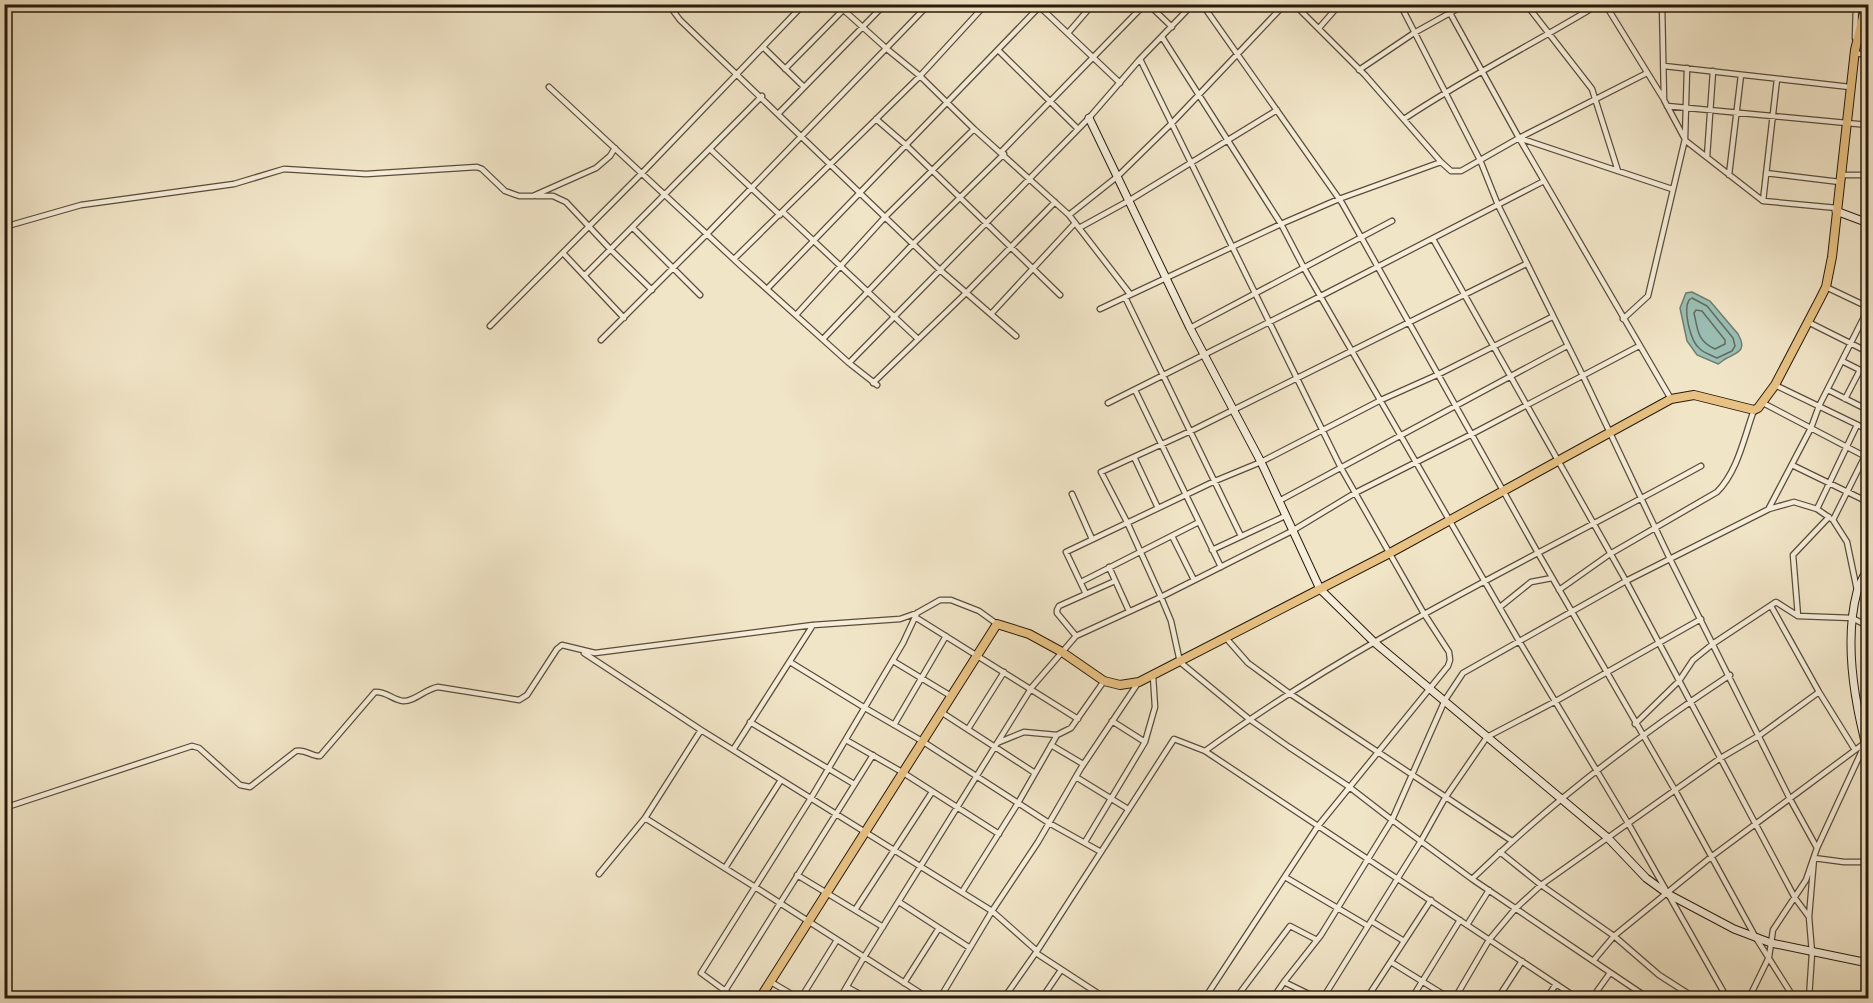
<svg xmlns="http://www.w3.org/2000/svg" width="1873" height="1003" viewBox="0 0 1873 1003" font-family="'Libre Caslon Text',serif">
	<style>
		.water { fill: #9bbfb4; stroke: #6d7d70; stroke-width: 1.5 }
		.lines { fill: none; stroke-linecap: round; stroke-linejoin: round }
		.shore { stroke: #626c5f; stroke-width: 1.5 }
		.street-casing { stroke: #5a4d39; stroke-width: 7 }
		.secondary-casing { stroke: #281a0a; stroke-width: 9 }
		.highway-casing { stroke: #281a0a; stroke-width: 10 }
		.street { stroke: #f6eedb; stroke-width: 4.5 }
		.secondary { stroke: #f6eedb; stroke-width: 7 }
		.highway { stroke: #e8c284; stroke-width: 8 }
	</style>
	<rect width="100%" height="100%" fill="#f1e5c7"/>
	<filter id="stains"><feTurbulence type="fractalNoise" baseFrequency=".00333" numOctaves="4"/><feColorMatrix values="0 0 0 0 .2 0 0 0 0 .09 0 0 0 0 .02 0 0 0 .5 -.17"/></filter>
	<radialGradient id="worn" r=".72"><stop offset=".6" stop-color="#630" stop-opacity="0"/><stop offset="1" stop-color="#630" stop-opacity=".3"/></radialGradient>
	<!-- water -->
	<path class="water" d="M1692 292 1710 301 1738 334C1747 350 1739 352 1727 358 1724 359 1722 362 1718 364L1697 355 1687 341 1680 308 1686 293Z"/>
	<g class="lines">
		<!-- shore -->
		<path class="shore" d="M1692 298 1707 306 1733 338 1735 346 1732 351 1717 358C1711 355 1704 353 1700 349 1690 341 1683 310 1689 300Z
			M1696 310 1702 311 1725 340V344L1715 349C1697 341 1698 330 1694 313Z"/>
		<!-- street casing -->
		<g class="street-casing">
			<path id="street" d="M668 4 680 20 940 270 1016 336
				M837 4 887 49 920 76 974 129 1069 215 1130 294
				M1148 4 1172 27
				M1202 4 1342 203 1538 553 1676 792 1756 938 1794 998
				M1294 4 1365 75 1441 162 1451 171H1461L1519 138 1672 189
				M1400 4 1480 160 1498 205 1583 376 1670 559 1790 799 1817 848
				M1445 4 1519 138 1671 399
				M1526 4 1592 89 1618 171
				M1605 4 1663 98
				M1662 4 1664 100 1686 141 1763 201 1837 208
				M1040 7 1120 83
				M1319 28 1340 4
				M1068 33 1093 4
				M1162 37 1281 224 1304 268 1519 641 1628 823 1727 998
				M1855 38 1856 4
				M764 48 804 87
				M998 50 1078 129
				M1854 53 1868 55
				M1140 59 1341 468 1423 612 1449 652 1450 660 1448 666 1318 826 1205 998
				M1664 66 1850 87
				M785 69 843 10
				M1359 70 1414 33 1466 4
				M549 87 740 265 849 363 877 385
				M1667 106 1868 125
				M779 113 885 4
				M876 119 906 145 1060 295
				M1404 119C1467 77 1535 43 1599 4
				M1519 138 1647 73
				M710 149 780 215
				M1001 152 1145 4
				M1707 157 1713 71
				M1766 173 1840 182
				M1729 175 1741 75
				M1841 175H1868
				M536 196H553L566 202 611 250 652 290
				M1763 201 1777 79
				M783 212 918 339
				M1069 215 1118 176 1171 124 1285 4
				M4 227 81 205 234 184 284 169 366 174 477 167 482 169 505 191 519 196H533L596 168 610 156 615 148
				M633 228 700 295
				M1079 228 1130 200 1277 110
				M1433 239 1626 581 1795 898 1809 917
				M563 253 624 318
				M734 259 920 76 986 4
				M1526 264 1195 429 1101 472 1127 522 1161 597 1171 621 1180 662 1249 719 1289 747 1348 786 1392 820 1472 879 1648 998
				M585 275 762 96
				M1826 287 1868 307
				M767 289 1042 4
				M1125 297 1241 536
				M1100 309 1281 224 1339 199 1441 162
				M991 314 1075 223
				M796 315 885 217 974 129
				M1623 319 1648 296 1685 139 1687 68
				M1808 322 1868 352
				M490 326 642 173 804 4
				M1190 328 1392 221
				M823 339 913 244 1004 154
				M601 340 707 234 929 4
				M1842 361 1868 374
				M849 363 1089 118 1140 59 1193 4
				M873 383 966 293 1055 202
				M1775 385 1868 430
				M1135 390 1221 567
				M1828 390 1868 410
				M1845 399 1860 370
				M1108 403 1321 296 1544 181
				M1763 403 1868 458
				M1864 408 1868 399
				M1134 457 1158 508
				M1792 465 1868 502
				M1072 494 1092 539
				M1279 501 1567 346
				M1769 508 1811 428 1819 406 1868 309
				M1817 509 1857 425
				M1833 520 1865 456
				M1172 536 1194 580
				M1212 550 1285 516
				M1109 567 1129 611
				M1081 582 1199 522
				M1559 590 1610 554 1717 492C1738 471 1744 437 1754 410
				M1086 594 1066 552 1215 481 1261 462 1381 400 1437 375 1552 317
				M1771 606 1819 692 1855 750
				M1500 607 1531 582 1552 578
				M1798 616 1793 555 1829 517
				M915 617 1078 719
				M1076 636 1057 613V610L1059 606 1115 581
				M1226 638 1248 663 1289 693 1512 841
				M584 653 701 730 992 911 1037 951
				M893 661 951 696
				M790 662 865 708 922 741 1049 823 1101 852
				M941 712 1035 773
				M1112 721 1145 742
				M750 722 854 784
				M1635 724 1679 681 1693 660 1714 643 1776 602 1798 616 1852 618 1868 626
				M894 725 946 636
				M968 729 1004 672
				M846 740 902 772 999 834
				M997 743 1024 732 1057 735 1071 728 1104 681
				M1051 745 1083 764
				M733 750 813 625
				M1205 751C1360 638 1534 558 1701 466
				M1076 777 1128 809
				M4 808 192 746 199 748 240 785 250 787 296 751C306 749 312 757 320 756L375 692C386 691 393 700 403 701 414 702 425 689 438 687L519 700 527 695 557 649 562 645 595 653 813 625 900 619 917 613 940 600H951L979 611 997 624
				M645 818 755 887 928 998
				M1085 842 1145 742 1155 707 1153 676
				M1500 852 1541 885 1614 936 1659 975 1695 998
				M725 868 781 780
				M599 874 645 818 701 730
				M797 875 883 927
				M1285 877 1368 926
				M1472 879C1551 802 1638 736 1730 675
				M962 892 1018 803 1057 735
				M899 902 970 948
				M855 910 932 792
				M1371 921 1404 941
				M1467 925 1489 890
				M1036 953 1105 998
				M1593 961 1614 936 1711 857 1866 742 1817 848 1806 880 1773 930 1769 957 1749 998
				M1391 962 1449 998
				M771 982 798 998
				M1284 982 1317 998
				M904 983 939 928
				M847 987 867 998
				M725 991 873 755
				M735 998 701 973 811 798 903 643 917 613
				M801 998 837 940
				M840 998 864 957 1032 687 1076 636 1161 597 1292 531 1355 493 1472 434 1639 346
				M940 998 992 911 1038 842 1081 768 1138 683
				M1004 998 1037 951 1174 739 1205 751 1577 998
				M1042 998 1061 970
				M1236 998 1290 926 1317 940
				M1273 998 1284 982 1321 935 1392 820 1445 700 1463 673 1626 581 1769 509 1794 502 1817 509 1833 520 1847 542 1857 590
				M1323 998 1421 841 1445 798 1487 737 1556 701 1701 619
				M1367 998 1431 900
				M1412 998 1460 920
				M1455 998 1489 940 1515 909 1541 885 1719 759 1760 735 1819 692
				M1498 998 1522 961
				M1547 998 1556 984
				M1592 998 1610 973
				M1809 998 1812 953 1809 917 1814 858 1844 862H1868"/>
		</g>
		<!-- secondary casing -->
		<g class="secondary-casing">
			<path id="secondary" d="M1089 118 1190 328 1261 462 1320 589 1374 642 1608 838 1646 878 1668 894 1734 929 1771 943 1868 963
				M1836 211 1868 223
				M1868 567C1865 575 1859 584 1857 592 1844 641 1855 705 1868 753"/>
		</g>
		<!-- highway casing -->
		<g class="highway-casing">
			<path id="highway" d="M760 998 997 624 1029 634 1062 652 1104 681 1120 685 1139 682 1390 553 1671 399 1694 395 1754 410 1758 408 1775 385 1820 299 1826 287 1832 257 1855 50 1864 13 1868 5"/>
		</g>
		<!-- street -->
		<use href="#street" class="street"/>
		<!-- secondary -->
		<use href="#secondary" class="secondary"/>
		<!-- highway -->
		<use href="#highway" class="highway"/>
	</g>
	<!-- margin -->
	<rect width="1873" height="1003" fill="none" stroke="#f1e5c7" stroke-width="24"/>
	<rect x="6" y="6" width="1861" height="991" fill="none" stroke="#281a0a" stroke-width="3"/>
	<rect x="12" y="12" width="1849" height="979" fill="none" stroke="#281a0a" stroke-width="1.5"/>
	<rect width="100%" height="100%" filter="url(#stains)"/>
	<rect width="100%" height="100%" fill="url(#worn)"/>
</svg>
